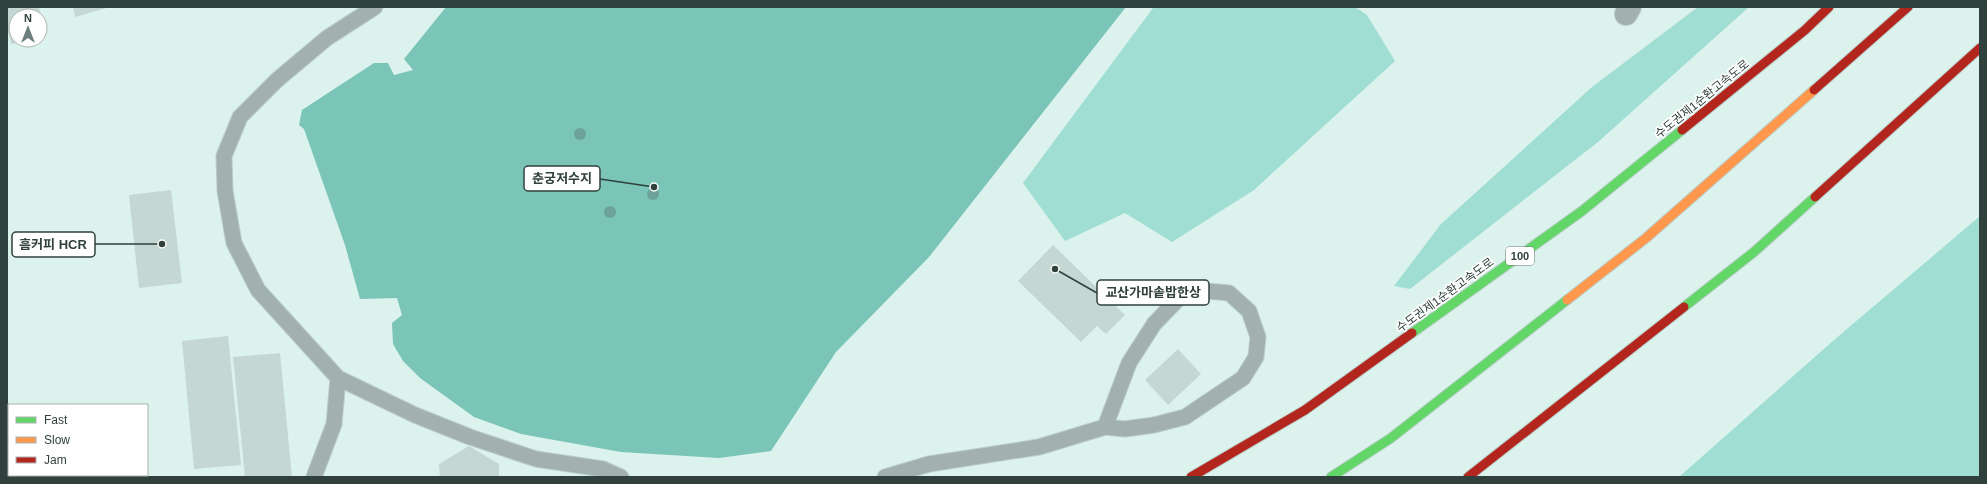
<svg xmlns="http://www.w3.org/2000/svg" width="1987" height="484" viewBox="0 0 1987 484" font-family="Helvetica,'Noto Sans KR',sans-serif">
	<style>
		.forest { fill: #a0ded3 }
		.water { fill: #7ac4b8 }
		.building { fill: #c5d7d3 }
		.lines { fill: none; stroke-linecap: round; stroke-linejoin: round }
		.lane-casing { stroke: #bacdc9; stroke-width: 17 }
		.street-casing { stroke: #bacdc9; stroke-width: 24 }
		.fast-casing { stroke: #bacdc9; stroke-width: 11 }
		.slow-casing { stroke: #bacdc9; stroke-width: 11 }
		.jam-casing { stroke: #bacdc9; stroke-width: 11 }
		.lane { stroke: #a3b1ae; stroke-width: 15 }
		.street { stroke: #a3b1ae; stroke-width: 22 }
		.fast { stroke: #63d668; stroke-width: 9 }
		.slow { stroke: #ff974d; stroke-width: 9 }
		.jam { stroke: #b3261e; stroke-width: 9 }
		.tree { fill: #6ca299 }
		.labels { text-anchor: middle; stroke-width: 3.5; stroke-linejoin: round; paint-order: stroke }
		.shield { fill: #fefefe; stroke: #6e7977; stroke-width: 1 }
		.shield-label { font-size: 11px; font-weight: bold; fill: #30403d }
		.street-label { font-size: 12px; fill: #30403d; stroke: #fefefe }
		.leader { fill: none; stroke: #30403d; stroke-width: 1.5 }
		.callout-dot { fill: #30403d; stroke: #fefefe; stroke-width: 1.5 }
		.callout { fill: #fefefe; stroke: #30403d; stroke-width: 1.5 }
		.callout-label { font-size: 13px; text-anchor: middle; font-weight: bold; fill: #30403d }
	</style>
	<rect width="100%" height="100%" fill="#dbf2ed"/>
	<!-- forest -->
	<path class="forest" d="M1156 7H1355L1367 15 1395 61 1254 190 1172 242 1125 213 1065 241 1023 183 1153 8Z
		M1698 7H1749L1598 142 1410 289 1394 286 1441 224 1592 87Z
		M1980 216V477H1679L1834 340Z"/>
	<!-- water -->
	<path class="water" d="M446 7H1126L929 257 836 352 771 451 719 458 621 452 521 434 474 417 420 378 403 361 393 344 392 323 402 315 397 298 360 299 345 245 304 129 299 125 302 110 374 63H388L394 75 413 70 404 59Z"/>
	<!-- building -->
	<path class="building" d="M7 7H39L46 36 40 37V16H16V40L27 41 11 44 7 27Z
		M73 7H110L75 17Z
		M171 190 182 283 139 288 129 195Z
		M1053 245 1125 315 1106 334 1097 326 1081 342 1018 281Z
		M228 336 241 465 194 469 182 341Z
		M1178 349 1201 374 1168 405 1145 380Z
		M280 353 292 477H245L233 357Z
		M469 446 499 464V477H440L439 464Z"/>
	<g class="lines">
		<!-- lane casing -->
		<g class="lane-casing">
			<path id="lane" d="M338 378 415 415 470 437 536 459 603 469 621 477
				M314 477 334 424 338 378 258 290 234 243 225 191 224 156 240 117 277 80 327 38 375 7
				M885 477 929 464 1039 447 1105 427 1125 429 1154 425 1185 417 1243 378 1256 357 1258 337 1249 311 1229 293 1207 291 1180 297 1154 324 1129 363 1105 427"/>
		</g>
		<!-- street casing -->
		<g class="street-casing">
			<path id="street" d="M1626 14 1630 7"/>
		</g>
		<!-- fast casing -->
		<g class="fast-casing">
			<path id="fast" d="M1684 307 1754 252 1815 197
				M1412 333 1582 211 1682 130
				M1331 477 1391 438 1567 300"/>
		</g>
		<!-- slow casing -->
		<g class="slow-casing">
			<path id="slow" d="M1567 300 1646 238 1814 90"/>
		</g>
		<!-- jam casing -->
		<g class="jam-casing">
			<path id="jam" d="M1814 90 1908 7
				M1682 130 1805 30 1829 7
				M1815 197 1980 48
				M1191 477 1305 410 1412 333
				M1468 477 1684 307"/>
		</g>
		<!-- lane -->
		<use href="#lane" class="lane"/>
		<!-- street -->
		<use href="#street" class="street"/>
		<!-- fast -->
		<use href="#fast" class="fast"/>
		<!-- slow -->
		<use href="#slow" class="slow"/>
		<!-- jam -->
		<use href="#jam" class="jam"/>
	</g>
	<!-- trees -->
	<g class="tree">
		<circle cx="580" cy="134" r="6"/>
		<circle cx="653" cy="194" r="6"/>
		<circle cx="610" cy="212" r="6"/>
	</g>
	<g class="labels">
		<!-- shield labels -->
		<rect class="shield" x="1506" y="247" width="28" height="18" rx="3"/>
		<g class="shield-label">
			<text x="1520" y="260">100</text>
		</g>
		<!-- street labels -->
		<g class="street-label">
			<text transform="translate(1702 99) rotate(-39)" y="4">수도권제1순환고속도로</text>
			<text transform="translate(1445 295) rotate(-36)" y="4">수도권제1순환고속도로</text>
		</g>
	</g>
	<!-- callouts -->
	<path class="leader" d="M654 187L600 179M162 244L95 244M1055 269L1097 293"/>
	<g class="callout-dot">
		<circle cx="654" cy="187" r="4"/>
		<circle cx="162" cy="244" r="4"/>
		<circle cx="1055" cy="269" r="4"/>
	</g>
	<g class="callout">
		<rect x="524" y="166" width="76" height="25" rx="4"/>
		<rect x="12" y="232" width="83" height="25" rx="4"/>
		<rect x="1097" y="280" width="112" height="25" rx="4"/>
	</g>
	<g class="callout-label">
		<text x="562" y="183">춘궁저수지</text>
		<text x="53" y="249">흠커피 HCR</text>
		<text x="1153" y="297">교산가마솥밥한상</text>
	</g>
	<!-- border -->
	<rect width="1987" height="484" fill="none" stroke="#30403d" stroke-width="16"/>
	<!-- legend -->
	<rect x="8" y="404" width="140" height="72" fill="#fefefe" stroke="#acb2b1"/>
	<rect x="16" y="417" width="20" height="6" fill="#63d668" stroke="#acb2b1"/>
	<text x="44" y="424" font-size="12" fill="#30403d">Fast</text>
	<rect x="16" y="437" width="20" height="6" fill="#ff974d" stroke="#acb2b1"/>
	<text x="44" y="444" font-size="12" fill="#30403d">Slow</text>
	<rect x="16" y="457" width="20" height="6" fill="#b3261e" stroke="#acb2b1"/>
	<text x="44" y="464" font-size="12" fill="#30403d">Jam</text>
	<!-- north arrow -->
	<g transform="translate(28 28)"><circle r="19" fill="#fefefe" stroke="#acb2b1"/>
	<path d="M0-3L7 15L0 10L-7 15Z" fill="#6c7e7b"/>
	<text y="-6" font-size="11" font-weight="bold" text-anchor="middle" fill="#30403d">N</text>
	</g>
</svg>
